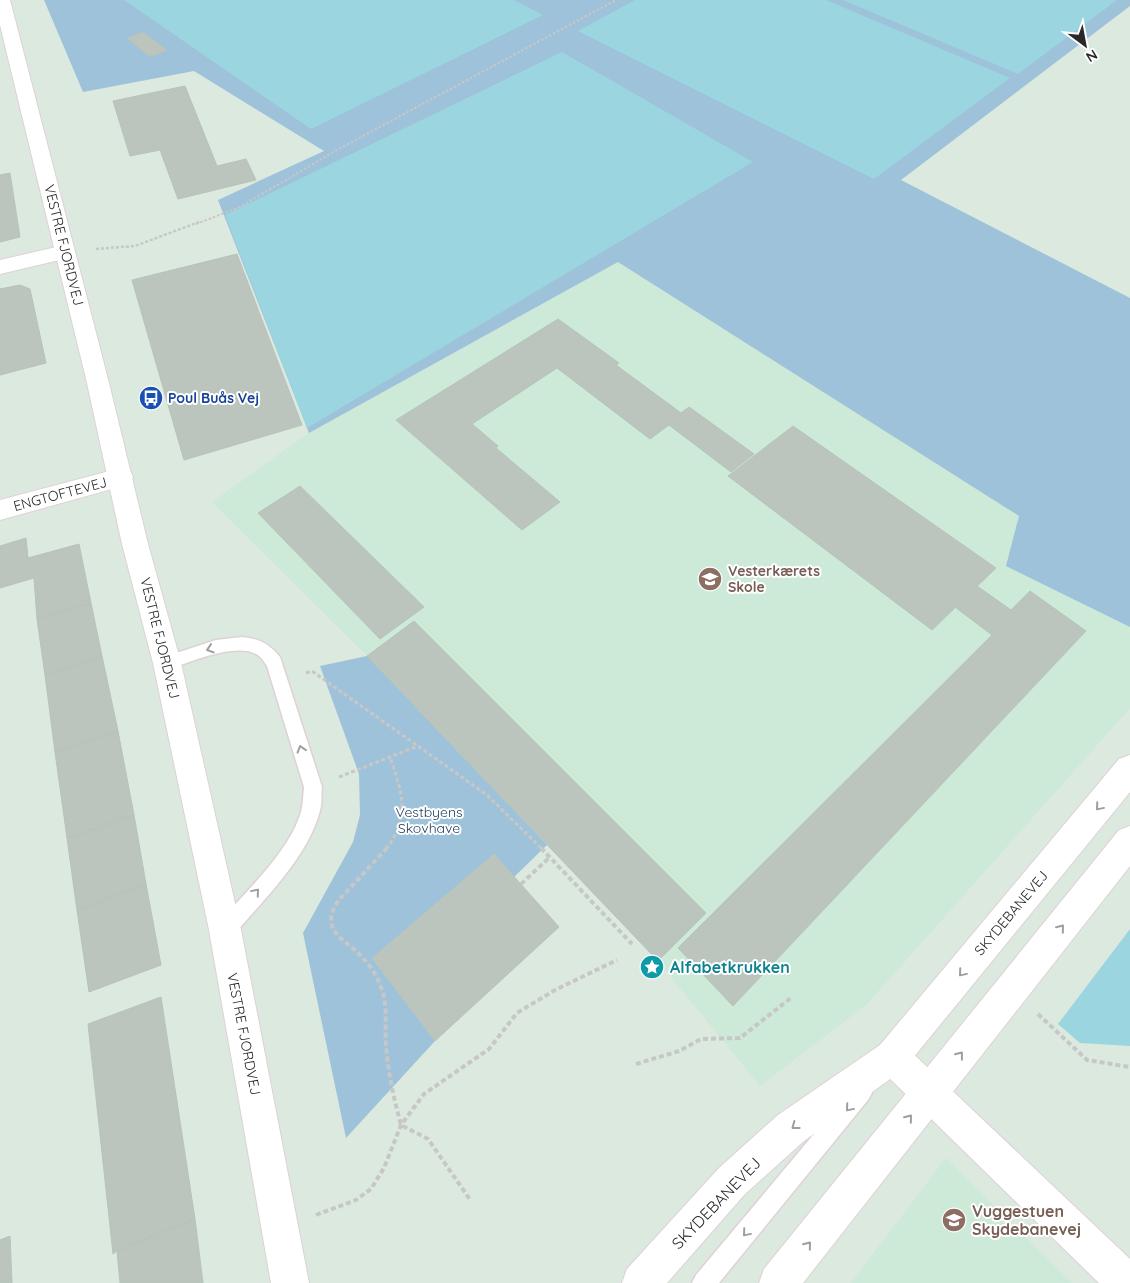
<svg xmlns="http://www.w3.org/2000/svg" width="1130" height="1283" viewBox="0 0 1130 1283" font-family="Quicksand,sans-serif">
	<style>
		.education { fill: #cde9d8 }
		.green { fill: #9ec2d9 }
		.pitch { fill: #9bd5df }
		.building { fill: #bbc4bd; stroke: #b5c4bb }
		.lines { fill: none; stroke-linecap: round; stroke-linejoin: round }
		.service-casing { stroke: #dfd1d7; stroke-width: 3 }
		.minor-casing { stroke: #dfd1d7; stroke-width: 2 }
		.tertiary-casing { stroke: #dfd1d7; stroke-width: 2 }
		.path-far3 { stroke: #c7c7c7; stroke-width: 2; stroke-dasharray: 2.5 2; stroke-linecap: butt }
		.path-far2 { stroke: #c7c7c7; stroke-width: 2.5; stroke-dasharray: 3 2; stroke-linecap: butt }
		.path-far1 { stroke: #c7c7c7; stroke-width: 3; stroke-dasharray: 4 2.5; stroke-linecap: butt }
		.path { stroke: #c7c7c7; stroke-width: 4; stroke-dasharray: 5 3; stroke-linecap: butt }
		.service { fill: #fff; fill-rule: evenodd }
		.minor { fill: #fff; fill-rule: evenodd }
		.tertiary { fill: #fff; fill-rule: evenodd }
		.oneway { stroke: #9e9e9e }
		.labels { text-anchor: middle; stroke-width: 4; stroke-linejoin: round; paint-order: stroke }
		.street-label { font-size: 14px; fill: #282828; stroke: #fff }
		.transit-label { font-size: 14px; font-weight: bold; fill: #164399; stroke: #fff; text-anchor: start }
		.education-label { font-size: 14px; font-weight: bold; fill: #785e54; stroke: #fff; text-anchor: start }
		.park-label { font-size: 14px; fill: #223d5b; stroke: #fff }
		.near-culture-label { font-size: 16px; font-weight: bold; fill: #0d838f; stroke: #fff; text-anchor: start }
		.near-street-label { font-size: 16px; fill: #282828; stroke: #fff }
		.near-education-label { font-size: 16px; font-weight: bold; fill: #785e54; stroke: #fff; text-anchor: start }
	</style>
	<rect width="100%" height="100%" fill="#dbe9df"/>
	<!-- education -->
	<path class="education" d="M618 262 1130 298V708L867 1004 760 1086 658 961 367 656 212 502 309 433Z
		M946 1158 1072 1283H851Z"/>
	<!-- green -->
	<path class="green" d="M44 0H1130V6L901 180 1130 298V627L1006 566 1019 516 618 262 309 433 218 200 324 151 194 71 83 92Z
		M367 656 547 845 514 877 494 854 372 958 435 1041 346 1138 303 933 353 842 360 815 359 774 320 666Z"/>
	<!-- pitch -->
	<path class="pitch" d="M124 0H514L543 15 311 129Z
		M635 0H826L1010 78 874 179 578 31Z
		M843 0H1117L1018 74Z
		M562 52 753 162 307 428 225 215Z
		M1130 929V1046L1080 1043 1058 1024Z"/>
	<!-- building -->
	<path class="building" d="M143 32 167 50 150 57 127 38Z
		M185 86 217 166 246 159 256 180 178 199 160 150 130 156 113 101Z
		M10 173 20 237 0 242V175Z
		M237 254 302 425 184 460 132 280Z
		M20 285 30 289 46 363 0 375V289Z
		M558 319 619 363 616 365 681 413 689 407 754 454 731 472 669 425 650 439 557 368 472 424 498 446 496 448 560 502 522 530 396 420Z
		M793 426 996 568 932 630 728 476Z
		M300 486 424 607 380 639 258 513Z
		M26 538 28 558 79 544 91 603 37 619 34 578 0 588V546Z
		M977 586 1011 610 1030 591 1086 631 733 1006 678 948 992 635 955 607Z
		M91 603 102 656 45 675 37 619Z
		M414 621 706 913 658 961 367 656Z
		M102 656 118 731 55 752 45 675Z
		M118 731 134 815 67 838 55 752Z
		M134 815 146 884 77 910 67 838Z
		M494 854 559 927 435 1041 372 958Z
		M146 884 161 965 89 992 77 910Z
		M161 997 195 1219 117 1251 113 1254 88 1024Z
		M195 1219 203 1283H120L117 1251Z
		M10 1236 12 1283H0V1240Z"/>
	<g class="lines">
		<!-- service casing -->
		<g class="service-casing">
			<path id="service" d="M242 637C260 639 268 643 280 657L322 787C321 793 322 800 321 806 311 855 263 900 232 937L225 940 218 937 215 930 218 923C244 894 286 854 299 818 303 808 303 798 304 787L267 666C265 663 262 658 259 656 240 640 187 663 167 670L161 668 159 663 161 658 216 640Z
				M861 1082 868 1086 872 1093 868 1100 719 1283H692L696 1275 854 1086Z"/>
		</g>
		<!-- minor casing -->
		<g class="minor-casing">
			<path id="minor" d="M65 245 72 247 75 252 72 257 0 274V260Z
				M121 468 130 470 133 477 130 484 0 520V500Z
				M892 1040 904 1045 1130 1259V1283H1099L880 1069 875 1057 880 1045Z"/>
		</g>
		<!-- tertiary casing -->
		<g class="tertiary-casing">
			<path id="tertiary" d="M0 0H10L109 383 148 544 181 663 241 930 309 1283H271L209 930 153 663 122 544 87 383 0 25Z
				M1130 755V792L904 1069 804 1141 745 1194 667 1283H622L627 1269 719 1168 778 1115 880 1045 1119 759Z
				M1130 826V866L803 1283H759L764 1269 1119 830Z"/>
		</g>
		<!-- path-far3 -->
		<path class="path-far3" d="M196 224 240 207 335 151 616 0"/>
		<!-- path-far2 -->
		<path class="path-far2" d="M96 249 135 246 199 222"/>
		<!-- path-far1 -->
		<path class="path-far1" d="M306 673 312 671 487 795 542 849
			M339 777 418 746
			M386 849C411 817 402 793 390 757"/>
		<!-- path -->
		<path class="path" d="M387 848 338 901C319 931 343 937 361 956 369 964 376 974 380 985 389 1004 384 1025 386 1046 388 1073 394 1099 401 1125L428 1139 471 1201
			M541 848 632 944
			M521 884 550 857
			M1038 1014 1087 1060 1130 1067
			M636 1064 679 1051 701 1039 740 1038 792 997
			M316 1215 356 1200 371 1189 384 1168 401 1125 424 1094 489 1049 517 1013 555 990 617 960"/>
		<!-- service -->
		<use href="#service" class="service"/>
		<!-- minor -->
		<use href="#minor" class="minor"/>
		<!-- tertiary -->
		<use href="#tertiary" class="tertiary"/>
	</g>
	<!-- one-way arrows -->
	<defs><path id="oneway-chevron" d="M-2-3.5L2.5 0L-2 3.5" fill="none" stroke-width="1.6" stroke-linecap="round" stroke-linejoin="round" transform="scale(1.25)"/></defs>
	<g class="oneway">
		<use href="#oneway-chevron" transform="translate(210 649) rotate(162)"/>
		<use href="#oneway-chevron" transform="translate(301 749) rotate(-107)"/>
		<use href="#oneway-chevron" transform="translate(1099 807) rotate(130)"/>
		<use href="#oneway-chevron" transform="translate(256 892) rotate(-50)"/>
		<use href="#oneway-chevron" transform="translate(1061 928) rotate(-51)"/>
		<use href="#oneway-chevron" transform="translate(962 973) rotate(130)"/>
		<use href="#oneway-chevron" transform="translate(960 1055) rotate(-52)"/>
		<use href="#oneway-chevron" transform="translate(849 1108) rotate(130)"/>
		<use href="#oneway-chevron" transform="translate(909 1118) rotate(-51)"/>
		<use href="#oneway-chevron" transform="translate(795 1126) rotate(143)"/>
		<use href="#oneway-chevron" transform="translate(746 1233) rotate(130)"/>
		<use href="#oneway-chevron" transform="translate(808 1245) rotate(-51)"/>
	</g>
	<!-- icons -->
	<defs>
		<g id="bus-disc" transform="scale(1.25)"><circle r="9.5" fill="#1a4fb4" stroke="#fff"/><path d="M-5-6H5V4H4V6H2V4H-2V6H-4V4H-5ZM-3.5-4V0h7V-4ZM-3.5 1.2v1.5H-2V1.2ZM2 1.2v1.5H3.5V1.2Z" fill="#fff"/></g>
		<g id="school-disc" transform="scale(1.25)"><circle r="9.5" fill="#8d6e63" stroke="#fff"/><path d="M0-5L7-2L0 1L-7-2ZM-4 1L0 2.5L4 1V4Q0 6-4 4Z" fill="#fff"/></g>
		<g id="sight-disc" transform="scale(1.25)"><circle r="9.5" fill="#0f9aa8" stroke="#fff"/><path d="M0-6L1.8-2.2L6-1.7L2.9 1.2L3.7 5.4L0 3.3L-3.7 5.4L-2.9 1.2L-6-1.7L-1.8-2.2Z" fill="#fff"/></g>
	</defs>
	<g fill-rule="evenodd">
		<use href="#bus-disc" x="151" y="398"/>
		<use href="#school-disc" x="710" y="579"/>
		<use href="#sight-disc" x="652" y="967"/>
		<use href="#school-disc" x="954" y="1220"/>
	</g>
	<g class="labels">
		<!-- street labels -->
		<g class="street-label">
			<text transform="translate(64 245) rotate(76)" y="5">VESTRE FJORDVEJ</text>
			<text transform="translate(60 494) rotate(-15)" y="5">ENGTOFTEVEJ</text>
			<text transform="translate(160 638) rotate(76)" y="5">VESTRE FJORDVEJ</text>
			<text transform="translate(1011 913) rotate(-50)" y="5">SKYDEBANEVEJ</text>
			<text transform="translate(244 1034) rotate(79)" y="5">VESTRE FJORDVEJ</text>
		</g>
		<!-- transit labels -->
		<g class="transit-label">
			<text x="168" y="403">Poul Buås Vej</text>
		</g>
		<!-- education labels -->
		<g class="education-label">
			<text x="728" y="576">Vesterkærets<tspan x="728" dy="16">Skole</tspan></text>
		</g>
		<!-- park labels -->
		<g class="park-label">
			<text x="429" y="817">Vestbyens<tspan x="429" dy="16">Skovhave</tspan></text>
		</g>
		<!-- near-culture labels -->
		<g class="near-culture-label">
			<text x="670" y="973">Alfabetkrukken</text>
		</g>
		<!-- near-street labels -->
		<g class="near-street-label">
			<text transform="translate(716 1203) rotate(-46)" y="6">SKYDEBANEVEJ</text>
		</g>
		<!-- near-education labels -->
		<g class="near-education-label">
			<text x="972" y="1217">Vuggestuen<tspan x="972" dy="18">Skydebanevej</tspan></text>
		</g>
	</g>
	<!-- north arrow -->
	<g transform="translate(1085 45) rotate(148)" stroke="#ffffff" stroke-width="4" paint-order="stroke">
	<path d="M0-4L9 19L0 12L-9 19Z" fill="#282828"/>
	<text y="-8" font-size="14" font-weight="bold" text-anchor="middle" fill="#282828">N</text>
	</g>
</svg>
